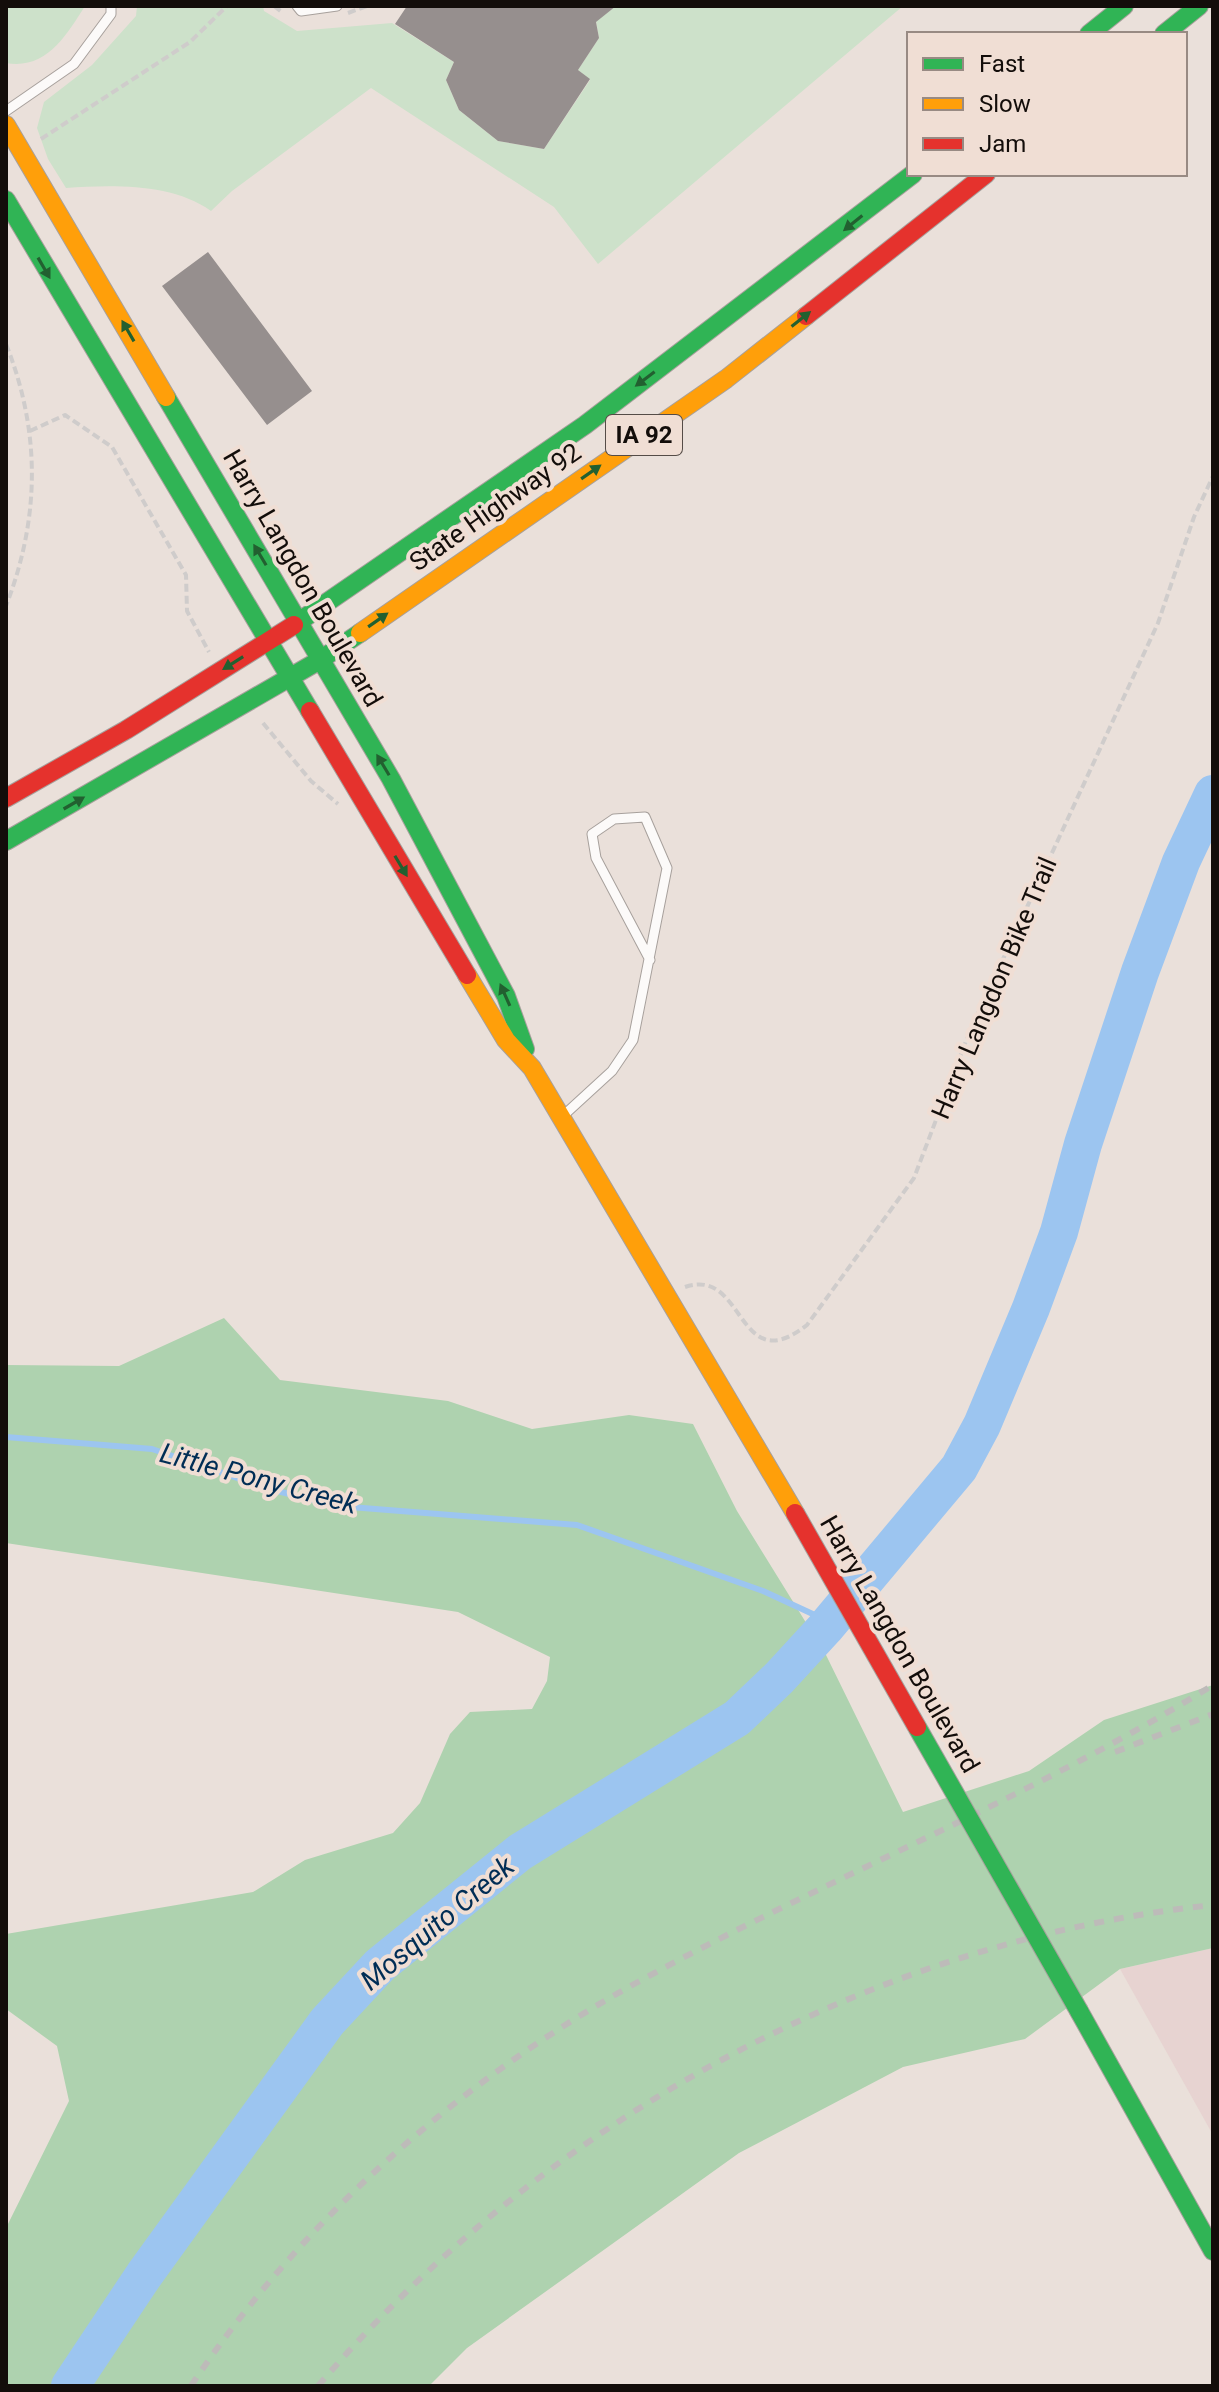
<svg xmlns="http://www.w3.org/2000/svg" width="1219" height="2392" viewBox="0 0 1219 2392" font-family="Roboto,sans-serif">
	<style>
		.industrial { fill: #e7d3d1 }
		.green { fill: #cde1ca }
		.forest { fill: #aed2af }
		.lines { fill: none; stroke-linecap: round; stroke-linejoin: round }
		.stream { stroke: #9cc5f0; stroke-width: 6 }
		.river { stroke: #9cc5f0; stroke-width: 38 }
		.building { fill: #968f8e }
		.lane-casing { stroke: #a7a09c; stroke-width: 11 }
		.fast-casing { stroke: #a7a09c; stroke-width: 20 }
		.slow-casing { stroke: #a7a09c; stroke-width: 20 }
		.jam-casing { stroke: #a7a09c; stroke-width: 20 }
		.path { stroke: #cfcccb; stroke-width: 4; stroke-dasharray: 8 4; stroke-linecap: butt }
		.lane { stroke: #fcfaf9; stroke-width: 9 }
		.fast { stroke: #30b455; stroke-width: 18 }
		.slow { stroke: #ff9f0a; stroke-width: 18 }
		.jam { stroke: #e5322d; stroke-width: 18 }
		.rail { stroke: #bdbbb9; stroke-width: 6; stroke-dasharray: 10 10; stroke-linecap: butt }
		.fast-bridge-casing { stroke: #a7a09c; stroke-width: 20; stroke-linecap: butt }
		.jam-bridge-casing { stroke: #a7a09c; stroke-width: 20; stroke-linecap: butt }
		.fast-bridge { stroke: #30b455; stroke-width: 18 }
		.jam-bridge { stroke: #e5322d; stroke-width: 18 }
		.oneway { fill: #226030 }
		.labels { text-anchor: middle; stroke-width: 8; stroke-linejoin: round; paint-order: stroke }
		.shield { fill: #f0ded4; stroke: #554c47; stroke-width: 2 }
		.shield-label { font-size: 24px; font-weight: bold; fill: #130d0a }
		.street-label { font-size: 26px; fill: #130d0a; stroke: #f0ded4 }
		.water-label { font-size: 28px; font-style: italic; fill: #002d55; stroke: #f0ded4 }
	</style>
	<rect width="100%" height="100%" fill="#eae0da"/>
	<!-- industrial -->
	<path class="industrial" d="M1213 1948V2135L1120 1969Z"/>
	<!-- green -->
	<path class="green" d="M6 6H85C66 36 46 70 6 63Z
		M137 6H263L264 11 297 31 392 23 454 62 446 80 459 110 498 141 544 149 590 80 578 70 599 38 596 21 616 6H903L598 264 554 207 371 88 232 191 211 211C172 183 112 185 66 188L48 159 37 128 44 102 92 65 136 16Z"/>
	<!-- forest -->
	<path class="forest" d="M224 1318 280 1380 448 1401 532 1429 629 1415 693 1424 737 1511 826 1655 903 1812 1029 1771 1104 1720 1213 1685V1948L1120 1969 1025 2039 903 2067 739 2153 467 2348 429 2386H6V2228L69 2101 57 2046 6 2009V1934L253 1892 305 1860 393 1833 420 1803 450 1734 470 1712 532 1709 547 1681 550 1657 458 1612 6 1543V1365L119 1366Z"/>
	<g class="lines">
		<!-- stream -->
		<path class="stream" d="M6 1437 152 1449 273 1490 338 1506 577 1525 763 1591 830 1622"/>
		<!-- river -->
		<path class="river" d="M70 2386 144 2275 327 2022 380 1965 520 1852 737 1718 779 1678 825 1628 959 1468 982 1425 1031 1308 1059 1232 1083 1144 1140 972 1181 862 1213 794"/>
	</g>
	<!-- building -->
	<path class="building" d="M407 6H616L596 22 599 38 578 70 590 79 544 149 498 141 459 110 446 80 454 62 395 24Z
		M208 252 312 391 267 425 162 286Z"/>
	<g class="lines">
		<!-- lane casing -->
		<g class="lane-casing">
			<path id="lane" d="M297 6 301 11 337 6
				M6 111 74 64 111 14V6
				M564 1115 612 1071 633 1040 667 868 645 817 614 819 592 834 596 858 650 960"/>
		</g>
		<!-- fast casing -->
		<g class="fast-casing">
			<path id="fast" d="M1089 34 1124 6
				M1164 34 1199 6
				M6 200 310 711
				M166 397 391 779 506 996 525 1049
				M294 625 585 425 913 174
				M6 841 320 660 360 633
				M1079 2011 1213 2251"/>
		</g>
		<!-- slow casing -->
		<g class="slow-casing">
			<path id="slow" d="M6 125 166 397
				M360 633 726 379 806 316
				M467 975 506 1040 532 1068 795 1513"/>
		</g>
		<!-- jam casing -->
		<g class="jam-casing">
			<path id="jam" d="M806 316 986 174
				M310 711 467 975
				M6 798 126 730 294 625"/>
		</g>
		<!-- path -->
		<path class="path" d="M274 6 283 13
			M348 13 367 6
			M41 139 190 42 227 6
			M6 344C41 432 40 518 6 606
			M30 431 65 415 112 447 186 575 187 611 209 652
			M263 723 311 781 338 804
			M685 1287C746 1266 736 1381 807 1325L914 1178 969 1033 1158 623 1194 517 1213 476"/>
		<!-- lane -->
		<use href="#lane" class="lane"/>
		<!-- fast -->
		<use href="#fast" class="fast"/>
		<!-- slow -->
		<use href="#slow" class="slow"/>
		<!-- jam -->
		<use href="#jam" class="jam"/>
		<!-- rail -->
		<path class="rail" d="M1115 1752 1213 1714
			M191 2386C301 2220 462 2079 636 1983 825 1879 1029 1799 1213 1685
			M318 2386C542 2124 868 1941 1213 1905"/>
		<!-- fast-bridge casing -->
		<g class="fast-bridge-casing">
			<path id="fast-bridge" d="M917 1727 1079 2011"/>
		</g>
		<!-- jam-bridge casing -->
		<g class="jam-bridge-casing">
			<path id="jam-bridge" d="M795 1513 917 1727"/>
		</g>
		<!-- fast-bridge -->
		<use href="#fast-bridge" class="fast-bridge"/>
		<!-- jam-bridge -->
		<use href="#jam-bridge" class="jam-bridge"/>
	</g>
	<!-- one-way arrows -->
	<defs><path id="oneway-solid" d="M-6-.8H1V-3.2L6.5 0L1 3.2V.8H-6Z" transform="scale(2)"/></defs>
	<g class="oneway">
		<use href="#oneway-solid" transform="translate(853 223) rotate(141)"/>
		<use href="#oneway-solid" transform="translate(44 268) rotate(60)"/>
		<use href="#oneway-solid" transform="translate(801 319) rotate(-38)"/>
		<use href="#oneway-solid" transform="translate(128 331) rotate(-120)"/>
		<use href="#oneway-solid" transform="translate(645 379) rotate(143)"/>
		<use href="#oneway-solid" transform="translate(591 472) rotate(-35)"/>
		<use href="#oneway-solid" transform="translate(260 555) rotate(-121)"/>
		<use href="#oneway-solid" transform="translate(378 620) rotate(-35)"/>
		<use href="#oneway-solid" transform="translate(233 663) rotate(148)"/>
		<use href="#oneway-solid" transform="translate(383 765) rotate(-121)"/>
		<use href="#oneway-solid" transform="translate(74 803) rotate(-30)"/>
		<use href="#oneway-solid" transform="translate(401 866) rotate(59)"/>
		<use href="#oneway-solid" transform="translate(505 995) rotate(-114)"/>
	</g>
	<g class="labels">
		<!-- shield labels -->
		<rect class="shield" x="606" y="415" width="76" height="40" rx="6"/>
		<g class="shield-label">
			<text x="644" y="443">IA 92</text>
		</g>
		<!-- street labels -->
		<g class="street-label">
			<text transform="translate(495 507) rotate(-35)" y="9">State Highway 92</text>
			<text transform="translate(303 578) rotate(60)" y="9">Harry Langdon Boulevard</text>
			<text transform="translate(994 988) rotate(-67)" y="9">Harry Langdon Bike Trail</text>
			<text transform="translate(900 1644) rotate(60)" y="9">Harry Langdon Boulevard</text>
		</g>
		<!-- water labels -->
		<g class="water-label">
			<text transform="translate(259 1478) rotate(15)" y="10">Little Pony Creek</text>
			<text transform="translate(437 1923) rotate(-40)" y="10">Mosquito Creek</text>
		</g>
	</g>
	<!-- border -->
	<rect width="1219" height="2392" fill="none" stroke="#130d0a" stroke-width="16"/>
	<!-- legend -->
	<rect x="907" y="32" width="280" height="144" fill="#f0ded4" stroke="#988a83" stroke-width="2"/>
	<rect x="923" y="58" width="40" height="12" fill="#30b455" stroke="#988a83" stroke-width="2"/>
	<text x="979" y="72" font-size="24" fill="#130d0a">Fast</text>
	<rect x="923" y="98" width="40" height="12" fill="#ff9f0a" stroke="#988a83" stroke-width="2"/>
	<text x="979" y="112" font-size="24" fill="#130d0a">Slow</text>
	<rect x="923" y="138" width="40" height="12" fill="#e5322d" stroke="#988a83" stroke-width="2"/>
	<text x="979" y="152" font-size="24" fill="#130d0a">Jam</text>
</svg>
